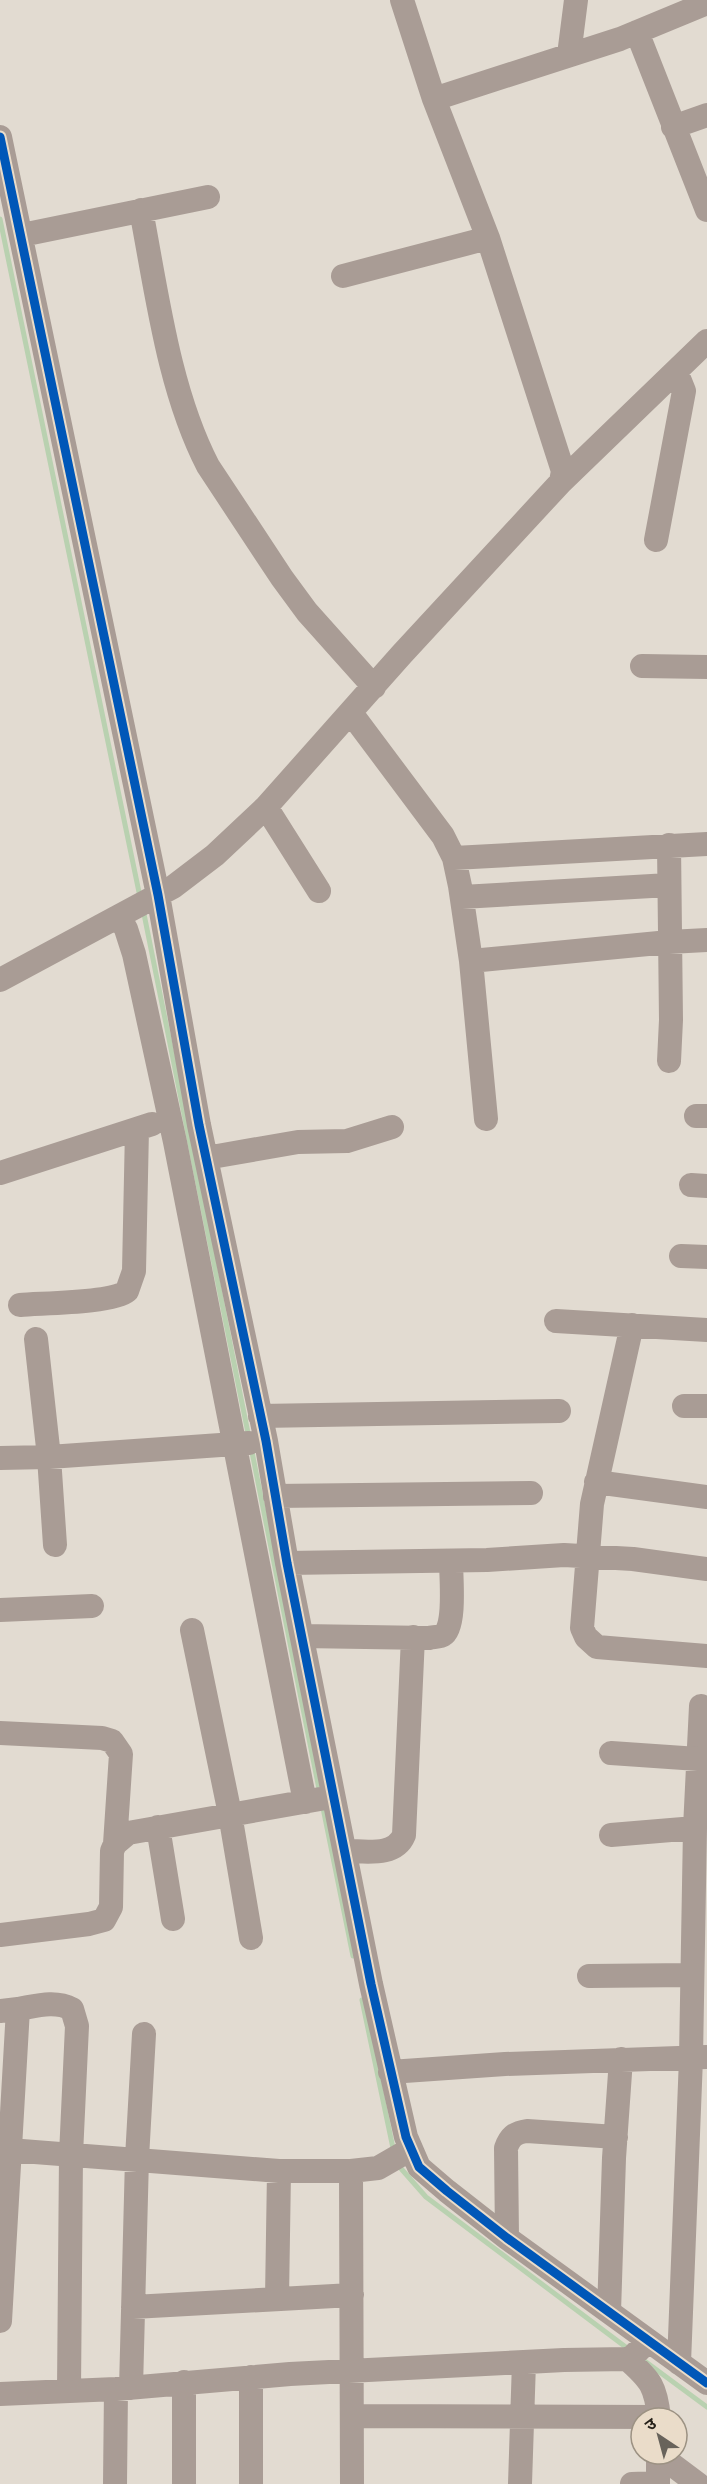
<svg xmlns="http://www.w3.org/2000/svg" width="707" height="2484" viewBox="0 0 707 2484" font-family="'DejaVu Sans','Noto Sans Devanagari',sans-serif">
	<style>
		.lines { fill: none; stroke-linecap: round; stroke-linejoin: round }
		.stream { stroke: #b9d1b0; stroke-width: 5 }
		.minor { stroke: #a99c95; stroke-width: 24 }
		.cycleway-casing { stroke: #eadcc9; stroke-width: 13 }
		.cycleway { stroke: #0057b8; stroke-width: 9 }
	</style>
	<rect width="100%" height="100%" fill="#e2dbd1"/>
	<g class="lines">
		<!-- stream -->
		<path class="stream" d="M0 219 140 897
			M143 909 249 1438
			M251 1447 320 1794
			M322 1803 353 1956
			M362 2000 394 2153
			M397 2164 426 2197 631 2351
			M646 2362 707 2407"/>
		<!-- minor -->
		<path class="minor" d="M637 32 707 210
			M569 55 576 0
			M434 99 620 39 707 3
			M673 127 707 115
			M0 137 158 895 199 1125 266 1441 287 1563 371 1984 406 2137 419 2167 447 2191 507 2238 707 2383
			M141 210C157 294 169 391 208 466L282 578 307 612 374 687
			M22 235 208 197
			M343 276 488 238
			M561 482 707 341
			M656 540 684 391 676 371
			M642 666 707 667
			M351 713 443 836 454 858 460 886 471 961 486 1119
			M266 807 319 891
			M669 845 671 1020 669 1061
			M454 858 707 844
			M462 897 669 885
			M119 917 126 929 134 954 175 1142 305 1802
			M471 961 669 942 707 940
			M0 980 173 887 215 855 266 807 402 654 561 482 563 471 488 238 434 99 402 0
			M696 1116H707
			M206 1158 298 1142 347 1141 392 1127
			M0 1173 152 1124
			M691 1185 707 1186
			M681 1256 707 1257
			M20 1305C42 1303 113 1303 127 1291L134 1271 137 1129
			M556 1321 707 1330
			M632 1325 592 1504 582 1628 586 1637 597 1647 707 1656
			M36 1339 49 1457 55 1545
			M684 1406H707
			M260 1416 559 1411
			M0 1458 49 1457 249 1443
			M596 1482 707 1497
			M275 1496 531 1493
			M287 1563 487 1560 564 1555 633 1559 707 1569
			M0 1610 92 1606
			M192 1630 230 1814 251 1938
			M302 1636 429 1638C433 1637 440 1637 443 1635 456 1628 451 1576 451 1561
			M0 1733 102 1738 112 1741 121 1754 115 1844
			M611 1753 698 1759
			M158 1827 173 1919
			M611 1835 695 1828
			M346 1851C366 1851 395 1857 404 1835L413 1637
			M0 1935 89 1924 104 1920 111 1907 112 1851 115 1844 128 1833 320 1799
			M589 1976 691 1975
			M18 2009C36 2006 55 2000 72 2009L77 2026 71 2155 69 2390
			M0 2011 18 2009 0 2321
			M390 2072 505 2064 707 2057
			M9 2150 279 2171H351L378 2168 411 2149
			M351 2171 352 2484
			M507 2238 506 2148C510 2137 514 2133 527 2131L616 2137
			M277 2299 279 2171
			M133 2307 352 2295
			M609 2312 614 2158 621 2059
			M627 2359C651 2380 656 2387 659 2418
			M679 2363 691 2058 695 1828 701 1706
			M184 2382V2484
			M131 2388 137 2158 144 2034
			M0 2394 116 2389 290 2374 564 2360 627 2359 633 2356 648 2341
			M352 2416 659 2417
			M658 2454 698 2484
			M115 2484 116 2389
			M251 2484V2377
			M520 2484 524 2362
			M632 2484 658 2483
			M658 2484V2454"/>
		<!-- cycleway casing -->
		<g class="cycleway-casing">
			<path id="cycleway" d="M0 137 158 895 199 1125 266 1441 287 1563 371 1984 406 2137 419 2167 447 2191 507 2238 707 2383"/>
		</g>
		<!-- cycleway -->
		<use href="#cycleway" class="cycleway"/>
	</g>
	<!-- north arrow -->
	<g transform="translate(659 2436) rotate(324)"><circle r="28" fill="#eadcc9" stroke="#9c9283" stroke-width="1.5"/>
	<path d="M0-4.5L10 22L0 15L-10 22Z" fill="#68635b"/>
	<text y="-9" font-size="16" font-weight="bold" text-anchor="middle" fill="#27221b">उ</text>
	</g>
</svg>
